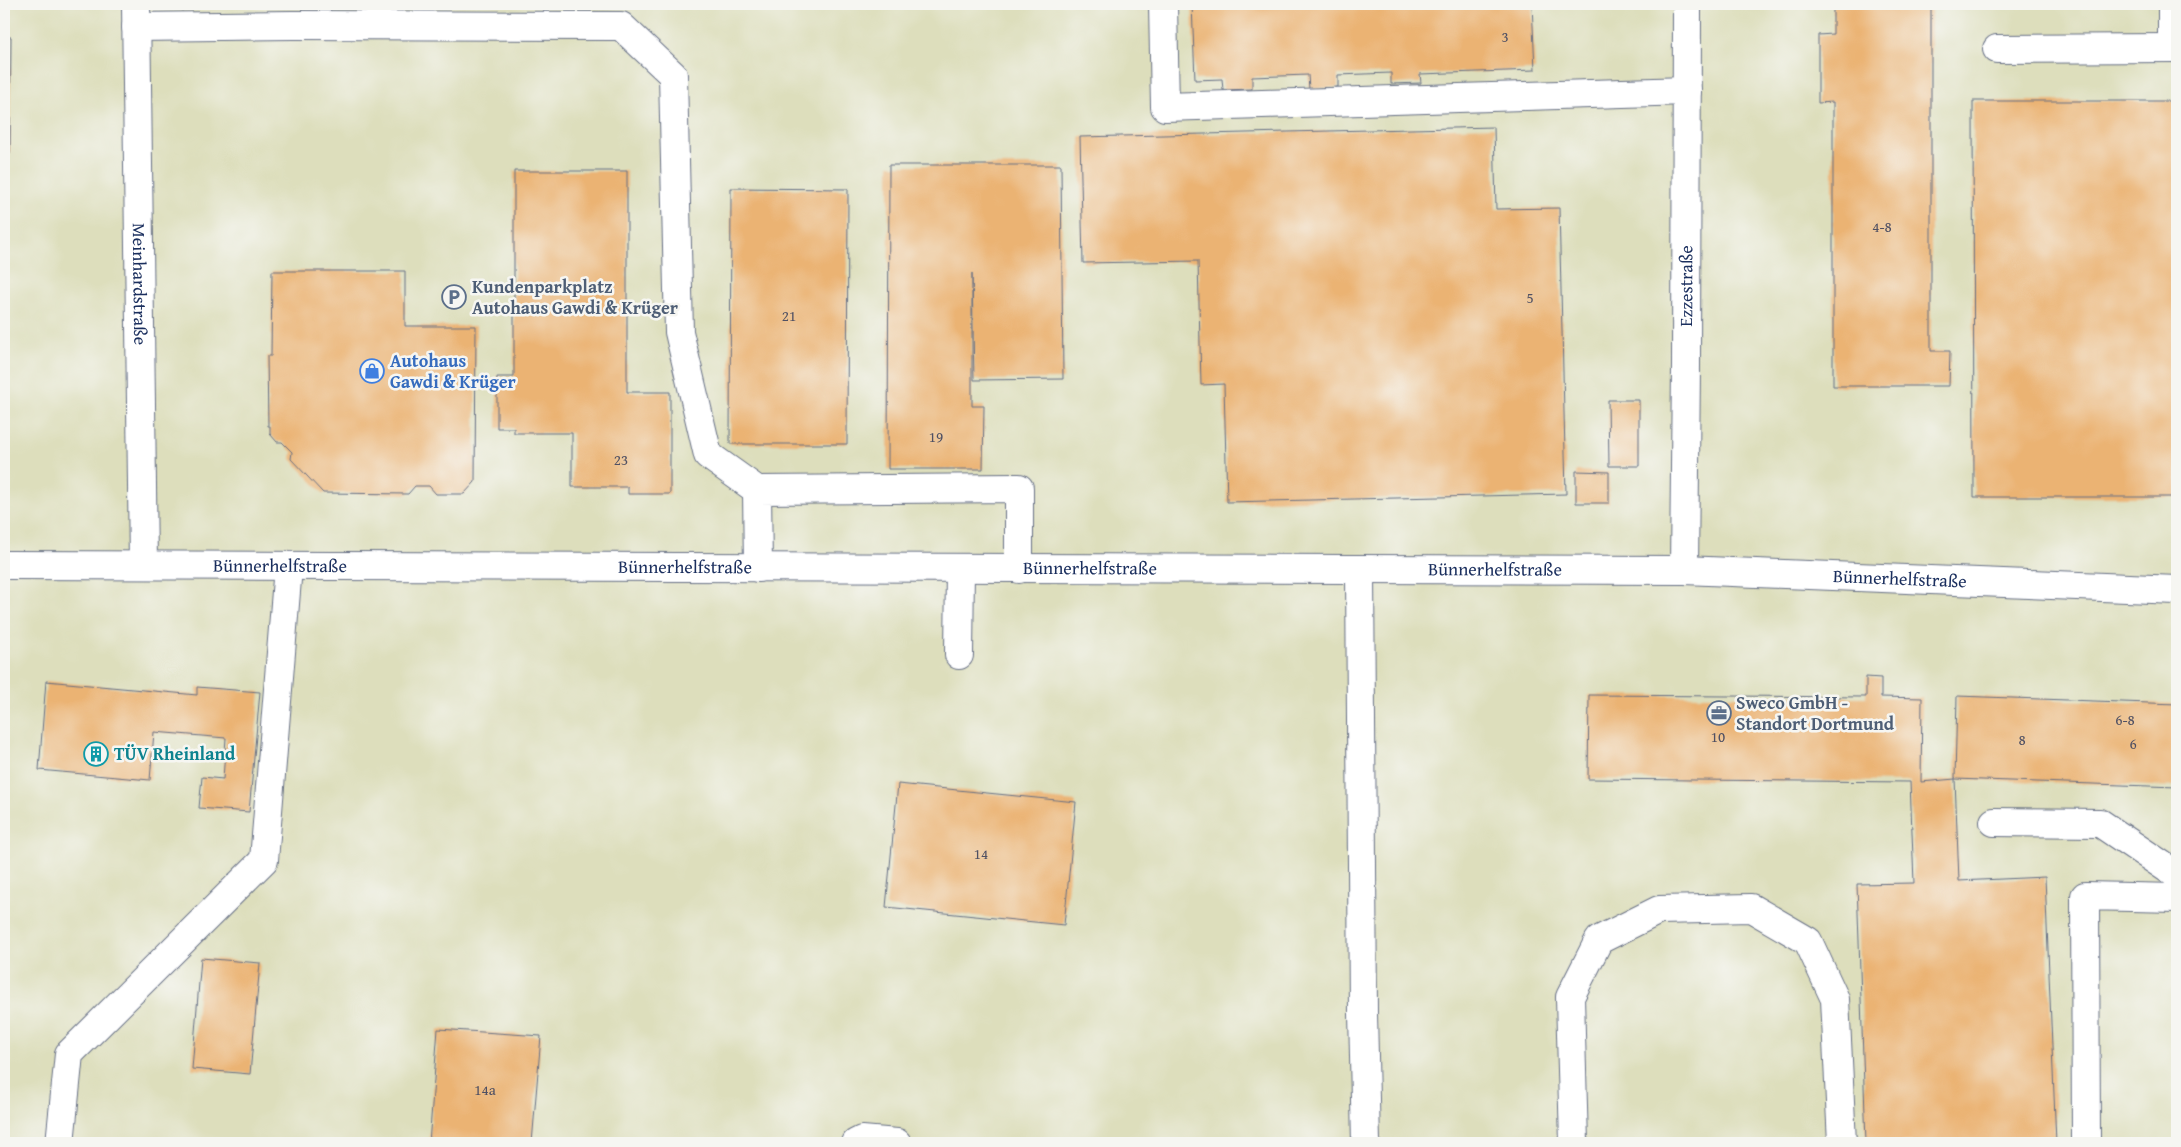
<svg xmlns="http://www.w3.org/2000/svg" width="2181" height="1147" viewBox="0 0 2181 1147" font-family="'Gentium Book Plus',serif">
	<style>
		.built { fill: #dddebc }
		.building { fill: #ebb373 }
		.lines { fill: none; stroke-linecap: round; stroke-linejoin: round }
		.minor-casing { stroke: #656e84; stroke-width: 30 }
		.minor { stroke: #fff; stroke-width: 28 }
		.labels { text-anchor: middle; stroke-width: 5; stroke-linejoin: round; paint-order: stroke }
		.number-label { font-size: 15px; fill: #4f5063 }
		.street-label { font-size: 18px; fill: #1b2f5e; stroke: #f6f6f2 }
		.service-label { font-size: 18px; font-weight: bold; fill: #4e5e75; stroke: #f6f6f2; text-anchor: start }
		.shop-label { font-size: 18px; font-weight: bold; fill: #366cbe; stroke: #f6f6f2; text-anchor: start }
		.culture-label { font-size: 18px; font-weight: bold; fill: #0d838f; stroke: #f6f6f2; text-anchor: start }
	</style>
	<rect width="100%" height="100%" fill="#f6f6f2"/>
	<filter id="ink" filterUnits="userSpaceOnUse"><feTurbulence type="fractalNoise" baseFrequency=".02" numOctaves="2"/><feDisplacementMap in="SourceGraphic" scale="10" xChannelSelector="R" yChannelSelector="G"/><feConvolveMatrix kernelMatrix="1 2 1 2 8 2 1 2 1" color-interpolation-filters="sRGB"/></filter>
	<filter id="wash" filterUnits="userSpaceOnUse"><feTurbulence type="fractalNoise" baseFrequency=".0096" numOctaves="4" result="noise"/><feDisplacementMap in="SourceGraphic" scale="20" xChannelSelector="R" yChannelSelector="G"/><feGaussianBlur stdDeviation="1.12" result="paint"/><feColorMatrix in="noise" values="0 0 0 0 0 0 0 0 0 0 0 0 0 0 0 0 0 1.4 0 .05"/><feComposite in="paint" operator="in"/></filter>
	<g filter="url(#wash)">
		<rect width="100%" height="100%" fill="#efe4ca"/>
		<!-- built -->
		<path class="built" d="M4 4H2177V1143H4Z"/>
		<g id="blocks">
			<!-- building -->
			<path class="building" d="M1192 4H1532L1535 70 1420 74 1421 83 1391 84V73L1338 75V87L1309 89 1308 75 1252 77V89L1223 90 1222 79 1195 80Z
				M1833 4H1931V351H1950L1949 386H1833V102L1818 103V35L1833 34Z
				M4 37H11L10 153H4Z
				M1973 101H2177V497H1974Z
				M1494 127 1496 209 1559 208 1566 494 1227 502 1224 384 1201 385 1198 261 1083 263 1080 137Z
				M889 165H1061L1063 379 974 380 972 273V406H984L983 469H888Z
				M514 171H627V392H670V494H628V487H572V433H514V428H497V377H514Z
				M731 188 848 189 847 444H730Z
				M272 271H405V326H476L475 482 464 494H436L429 486H415L408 494 323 493 291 459 292 452 282 442H277L270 434V426H268L267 356H271Z
				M1608 400H1639V466H1609Z
				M1576 471 1609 472V503H1576Z
				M1866 677 1881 678V697L1922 698 1921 782 1955 779 1959 881 2045 877 2056 1143H1866L1857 884 1914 883 1910 782 1588 779 1589 695 1866 697Z
				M46 681 197 695V687L260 692 249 812 199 808 202 777 223 779 226 738 154 732 150 780 39 770Z
				M1957 696 2177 704V787L1955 779Z
				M898 784 1076 802 1064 925 886 907Z
				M201 958 260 963 250 1074 192 1069Z
				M438 1029 541 1036 532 1143H429Z"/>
		</g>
	</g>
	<g filter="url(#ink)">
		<use href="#blocks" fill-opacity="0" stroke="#656e84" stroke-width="1"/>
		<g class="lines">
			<!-- minor casing -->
			<g class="minor-casing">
				<g id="minor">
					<path id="s1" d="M136 4 143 565"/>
					<path d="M1163 4 1165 107 1687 91"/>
					<path d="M136 27 293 25 621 26 673 75 679 332 708 455 757 490"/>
					<path d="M2172 48V4"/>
					<path d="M1997 49 2177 48"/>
					<path id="s2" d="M4 565 1684 570 2177 590"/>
					<path d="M758 568 757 490 1019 488V569"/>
					<path d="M1360 570 1363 1013 1366 1143"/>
					<path id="s3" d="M1684 570 1686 365 1687 4"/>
					<path d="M959 655 960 569"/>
					<path d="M1994 822 2100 823 2177 875"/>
					<path d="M60 1143 69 1054 264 860 288 567"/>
					<path d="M856 1143 862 1140 897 1143"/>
					<path d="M1574 1143 1570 997 1599 940 1659 910 1751 908 1808 941 1835 999 1842 1143"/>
					<path d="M2086 1143 2085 896 2177 898"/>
				</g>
			</g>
			<!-- minor -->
			<use href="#minor" class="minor"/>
		</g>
	</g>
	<!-- icons -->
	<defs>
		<g id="parking-ring" transform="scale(1.25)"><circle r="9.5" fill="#f6f6f2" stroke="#5c6f8a" stroke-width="1.5"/><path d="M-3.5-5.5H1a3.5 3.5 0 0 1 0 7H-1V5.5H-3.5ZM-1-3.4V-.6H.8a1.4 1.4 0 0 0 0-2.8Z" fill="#5c6f8a"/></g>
		<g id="shop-ring" transform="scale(1.25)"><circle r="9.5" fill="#f6f6f2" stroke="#3f7fe0" stroke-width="1.5"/><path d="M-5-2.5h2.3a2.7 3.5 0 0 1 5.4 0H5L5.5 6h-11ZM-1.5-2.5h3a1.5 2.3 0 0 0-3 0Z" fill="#3f7fe0"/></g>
		<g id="office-ring" transform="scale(1.25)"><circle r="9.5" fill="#f6f6f2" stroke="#5c6f8a" stroke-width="1.5"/><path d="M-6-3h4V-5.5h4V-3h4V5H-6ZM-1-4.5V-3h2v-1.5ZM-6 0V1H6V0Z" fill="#5c6f8a"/></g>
		<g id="building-ring" transform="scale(1.25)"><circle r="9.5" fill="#f6f6f2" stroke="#0f9aa8" stroke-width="1.5"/><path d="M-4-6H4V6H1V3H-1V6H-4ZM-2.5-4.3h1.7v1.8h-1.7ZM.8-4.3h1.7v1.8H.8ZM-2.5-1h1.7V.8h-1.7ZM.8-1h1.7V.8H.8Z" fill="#0f9aa8"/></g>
	</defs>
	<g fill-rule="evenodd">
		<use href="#parking-ring" x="454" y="297"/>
		<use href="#shop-ring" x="372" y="371"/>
		<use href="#office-ring" x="1719" y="713"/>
		<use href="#building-ring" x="96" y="754"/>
	</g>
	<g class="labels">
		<!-- number labels -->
		<g class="number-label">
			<text x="1505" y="42">3</text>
			<text x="1882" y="232">4-8</text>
			<text x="1530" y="303">5</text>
			<text x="789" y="321">21</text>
			<text x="936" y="442">19</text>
			<text x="621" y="465">23</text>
			<text x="2125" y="725">6-8</text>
			<text x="1718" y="742">10</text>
			<text x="2022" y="745">8</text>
			<text x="2133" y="749">6</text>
			<text x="981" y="859">14</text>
			<text x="485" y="1095">14a</text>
		</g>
		<!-- street labels -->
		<g class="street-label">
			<text dy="6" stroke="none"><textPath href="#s1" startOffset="280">Meinhardstraße</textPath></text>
			<text dy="6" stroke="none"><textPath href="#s3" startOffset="284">Ezzestraße</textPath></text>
			<text dy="6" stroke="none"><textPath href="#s2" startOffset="276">Bünnerhelfstraße</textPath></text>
			<text dy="6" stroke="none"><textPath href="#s2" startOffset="681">Bünnerhelfstraße</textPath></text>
			<text dy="6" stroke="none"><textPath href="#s2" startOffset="1086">Bünnerhelfstraße</textPath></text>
			<text dy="6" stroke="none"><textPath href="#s2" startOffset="1491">Bünnerhelfstraße</textPath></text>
			<text dy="6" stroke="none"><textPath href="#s2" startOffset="1896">Bünnerhelfstraße</textPath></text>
		</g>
		<!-- service labels -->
		<g class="service-label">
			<text x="472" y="293">Kundenparkplatz<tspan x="472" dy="21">Autohaus Gawdi &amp; Krüger</tspan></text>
			<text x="1736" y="709">Sweco GmbH -<tspan x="1736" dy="21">Standort Dortmund</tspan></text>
		</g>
		<!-- shop labels -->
		<g class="shop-label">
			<text x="390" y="367">Autohaus<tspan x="390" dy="21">Gawdi &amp; Krüger</tspan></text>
		</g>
		<!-- culture labels -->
		<g class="culture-label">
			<text x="114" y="760">TÜV Rheinland</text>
		</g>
	</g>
	<!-- margin -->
	<rect width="2181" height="1147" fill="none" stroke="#f6f6f2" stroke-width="20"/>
</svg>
